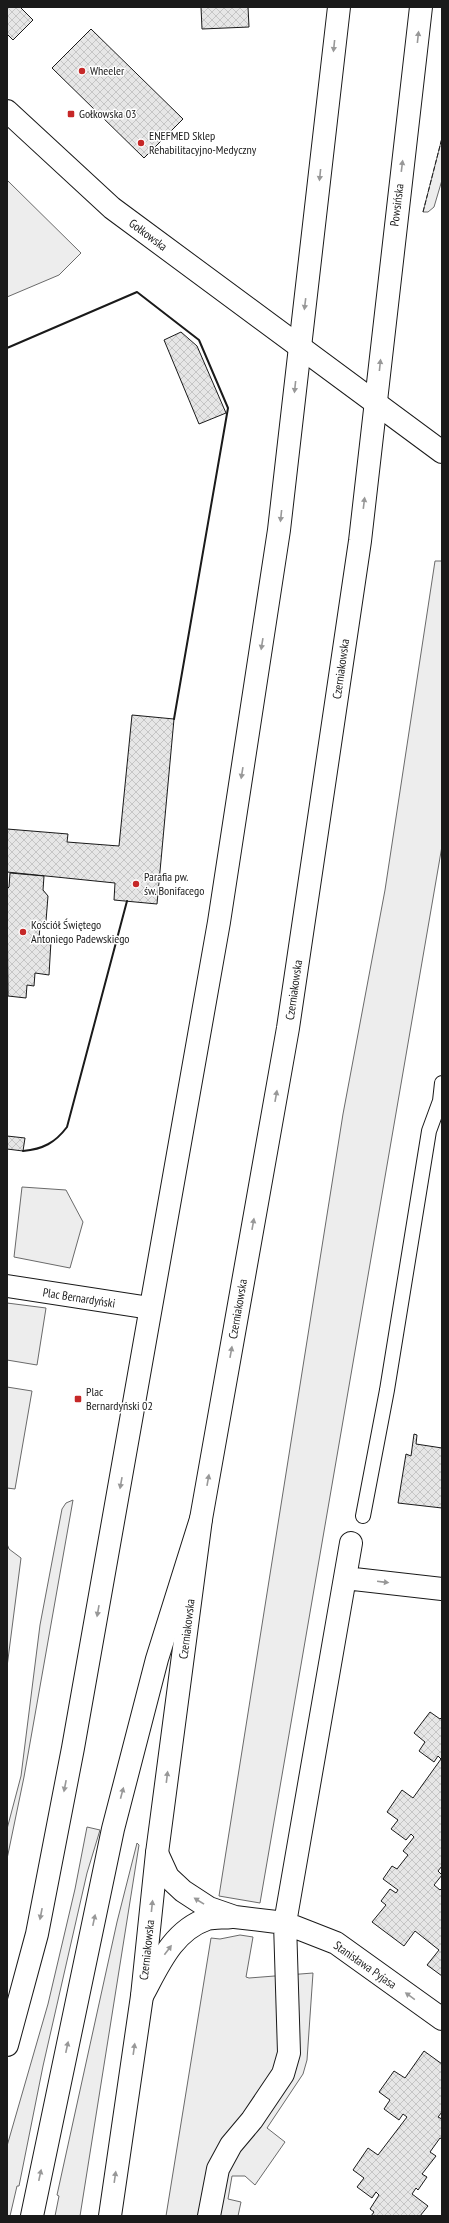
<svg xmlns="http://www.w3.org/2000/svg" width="449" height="2223" viewBox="0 0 449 2223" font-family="'PT Sans Narrow',sans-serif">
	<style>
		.built { fill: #ededed; stroke: #6a6a6a }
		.building { fill: url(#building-cross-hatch); stroke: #1a1a1a }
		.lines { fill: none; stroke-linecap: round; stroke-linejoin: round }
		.service-casing { stroke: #1a1a1a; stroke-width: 16 }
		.minor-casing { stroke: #1a1a1a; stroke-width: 24 }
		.tertiary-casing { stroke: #1a1a1a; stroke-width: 24 }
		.secondary-casing { stroke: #1a1a1a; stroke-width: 24 }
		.primary-casing { stroke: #1a1a1a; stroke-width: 24 }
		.service { stroke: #fff; stroke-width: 14 }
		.minor { stroke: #fff; stroke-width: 22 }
		.tertiary { stroke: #fff; stroke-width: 22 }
		.secondary { stroke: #fff; stroke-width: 22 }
		.primary { stroke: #fff; stroke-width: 22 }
		.fence { stroke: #1a1a1a; stroke-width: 1; stroke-dasharray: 5 2; stroke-linecap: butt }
		.wall { stroke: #1a1a1a; stroke-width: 2 }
		.oneway { fill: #989898 }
		.poi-dot { fill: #c62828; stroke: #fff; stroke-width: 1.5 }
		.labels { text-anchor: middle; stroke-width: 3; stroke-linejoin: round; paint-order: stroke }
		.poi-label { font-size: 12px; fill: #1a1a1a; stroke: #fff; text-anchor: start }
		.street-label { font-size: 12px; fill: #1a1a1a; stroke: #fff }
	</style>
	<defs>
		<pattern id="building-cross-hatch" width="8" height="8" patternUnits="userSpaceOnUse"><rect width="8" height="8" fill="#e6e6e6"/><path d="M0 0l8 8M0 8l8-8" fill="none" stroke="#c5c5c5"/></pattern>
	</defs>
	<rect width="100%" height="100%" fill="#fff"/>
	<!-- built -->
	<path class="built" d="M442 138V180L434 207 428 212H423Z
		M7 180 81 253 59 275 7 297Z
		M435 561H442V846L260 1903 219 1896 343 1114 385 890Z
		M22 1187 66 1190 83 1222 70 1268 14 1257Z
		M7 1303 46 1308 37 1365 7 1360Z
		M7 1387 32 1391 15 1489 7 1488Z
		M73 1500 24 1777 7 1859V1829L21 1776 40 1625 62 1509 66 1503Z
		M7 1544 9 1549 21 1558 7 1667Z
		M87 1827 100 1830 87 1873 43 2066 19 2186H17L10 2216H7V2146L48 2004 75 1889Z
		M137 1843 139 1845 80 2216H55L59 2196 57 2195 117 1922Z
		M240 1935 253 1937 246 1977 249 1978 313 1973 307 2060 303 2074 267 2128 285 2142 255 2185 245 2176H232L228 2199 241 2202 238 2216H166L211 1938 220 1939Z"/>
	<!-- building -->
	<path class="building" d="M7 7H20L33 20 13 40 7 34Z
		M201 7H248L249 27 202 29Z
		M91 29 183 119 144 158 52 68Z
		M181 332 197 346 226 413 199 424 164 340Z
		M132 715 174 719 157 904 114 900 115 883 7 872V829L68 834 67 842 119 846Z
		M10 873 44 876 43 890 48 896 46 921 40 924 39 940 51 941 49 975 35 973 34 986 27 985 26 998 8 996 7 889 9 887Z
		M7 1136 25 1138 23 1151 7 1149Z
		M414 1434 417 1435 416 1444 442 1448V1508L398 1503 406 1454 411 1456Z
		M430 1712 440 1719 442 1717V1866L438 1871 442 1875 434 1885 440 1890 442 1888V1976L427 1965 439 1950 415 1931 404 1946 372 1922 386 1905 381 1901 390 1889 396 1893 398 1890 383 1879 392 1866 397 1869 408 1855 403 1851 414 1837 411 1834 406 1840 391 1829 398 1820 387 1812 402 1790 413 1798 441 1759 438 1756 434 1762 419 1751 425 1742 414 1733Z
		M424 2051 442 2064V2112L438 2117 442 2119V2139L440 2138 430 2152 436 2156 422 2174 427 2177 418 2190 416 2188 412 2194 428 2206 420 2216H371L374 2212 370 2209 379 2195 376 2192 372 2198 357 2187 364 2178 353 2170 368 2148 378 2155 407 2117 403 2114 399 2120 384 2109 390 2100 379 2092 394 2071 405 2078Z"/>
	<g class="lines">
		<!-- service casing -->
		<g class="service-casing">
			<path id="service" d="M363 1516 387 1390 429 1131 440 1101 442 1083"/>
		</g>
		<!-- minor casing -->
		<g class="minor-casing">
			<path id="minor" d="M7 1286 150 1308
				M345 1578 442 1589
				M157 1853 168 1877 183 1891 209 1908 235 1917 285 1923 336 1943 442 2019
				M142 1996C158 1967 172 1931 207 1919 214 1917 224 1918 231 1917
				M209 2216 218 2169 231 2145 252 2120 283 2074 289 2053 285 1923 351 1543"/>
		</g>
		<!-- tertiary casing -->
		<g class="tertiary-casing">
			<path id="tertiary" d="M7 111 112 208 442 452"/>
		</g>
		<!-- secondary casing -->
		<g class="secondary-casing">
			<path id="secondary" d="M7 2045 37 1934 73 1748 219 922 279 530 339 7
				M110 2216 142 1996 157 1853 201 1519 288 1028 360 541 421 7"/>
		</g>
		<!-- primary casing -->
		<g class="primary-casing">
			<path id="primary" d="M32 2216 113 1829 157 1659 201 1519"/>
		</g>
		<!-- service -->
		<use href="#service" class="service"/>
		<!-- minor -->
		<use href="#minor" class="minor"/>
		<!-- tertiary -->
		<use href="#tertiary" class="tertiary"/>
		<!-- secondary -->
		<use href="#secondary" class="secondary"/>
		<!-- primary -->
		<use href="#primary" class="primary"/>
		<!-- fence -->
		<path class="fence" d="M423 212 442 138"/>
		<!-- wall -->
		<path class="wall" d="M7 348 137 292 199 340 228 408 174 719
			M23 1151C43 1149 55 1143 67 1127L127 901"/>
	</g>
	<!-- one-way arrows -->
	<defs><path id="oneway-solid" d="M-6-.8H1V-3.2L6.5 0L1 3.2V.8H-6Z"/></defs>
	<g class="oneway">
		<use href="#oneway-solid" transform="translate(418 37) rotate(-84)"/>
		<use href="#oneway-solid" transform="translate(334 46) rotate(96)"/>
		<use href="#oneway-solid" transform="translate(402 166) rotate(-83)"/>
		<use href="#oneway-solid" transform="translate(320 175) rotate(96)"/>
		<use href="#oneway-solid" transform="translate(305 304) rotate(97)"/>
		<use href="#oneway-solid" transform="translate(380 365) rotate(-84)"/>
		<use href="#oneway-solid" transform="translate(295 387) rotate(96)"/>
		<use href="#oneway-solid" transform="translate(364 503) rotate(-83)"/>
		<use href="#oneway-solid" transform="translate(281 516) rotate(96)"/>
		<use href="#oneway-solid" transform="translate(262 644) rotate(99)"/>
		<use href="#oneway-solid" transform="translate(242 773) rotate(99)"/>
		<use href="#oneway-solid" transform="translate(276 1096) rotate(-80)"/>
		<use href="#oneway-solid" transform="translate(253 1224) rotate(-80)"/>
		<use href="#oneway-solid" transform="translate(231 1352) rotate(-80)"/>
		<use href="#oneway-solid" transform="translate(208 1480) rotate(-80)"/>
		<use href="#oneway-solid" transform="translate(121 1483) rotate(100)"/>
		<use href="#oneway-solid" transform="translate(383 1582) rotate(7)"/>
		<use href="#oneway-solid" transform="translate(98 1611) rotate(100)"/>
		<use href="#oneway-solid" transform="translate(167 1777) rotate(-83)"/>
		<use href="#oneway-solid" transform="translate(65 1786) rotate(101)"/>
		<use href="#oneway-solid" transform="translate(122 1793) rotate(-75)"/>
		<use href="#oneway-solid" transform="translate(199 1901) rotate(-148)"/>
		<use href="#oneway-solid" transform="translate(152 1906) rotate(-84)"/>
		<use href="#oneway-solid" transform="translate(41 1914) rotate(101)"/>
		<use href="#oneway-solid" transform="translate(94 1920) rotate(-78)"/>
		<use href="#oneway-solid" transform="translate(168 1950) rotate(-53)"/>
		<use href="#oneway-solid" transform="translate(410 1996) rotate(-144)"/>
		<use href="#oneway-solid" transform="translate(67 2047) rotate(-78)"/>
		<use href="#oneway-solid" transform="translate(134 2049) rotate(-82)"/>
		<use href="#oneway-solid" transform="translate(40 2175) rotate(-78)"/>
		<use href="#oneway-solid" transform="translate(115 2177) rotate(-82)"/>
	</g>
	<!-- markers -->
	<g class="poi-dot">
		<circle cx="82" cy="71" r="4"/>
		<rect x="67" y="110" width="8" height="8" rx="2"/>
		<circle cx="141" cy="143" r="4"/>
		<circle cx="136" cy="884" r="4"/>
		<circle cx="23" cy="932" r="4"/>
		<rect x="74" y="1395" width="8" height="8" rx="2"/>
	</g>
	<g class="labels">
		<!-- poi labels -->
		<g class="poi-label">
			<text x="90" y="75">Wheeler</text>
			<text x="79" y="118">Gołkowska 03</text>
			<text x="149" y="140">ENEFMED Sklep<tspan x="149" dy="14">Rehabilitacyjno-Medyczny</tspan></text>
			<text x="144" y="881">Parafia pw.<tspan x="144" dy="14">św. Bonifacego</tspan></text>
			<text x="31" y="929">Kościół Świętego<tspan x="31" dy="14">Antoniego Padewskiego</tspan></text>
			<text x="86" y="1396">Plac<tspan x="86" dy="14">Bernardyński 02</tspan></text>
		</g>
		<!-- street labels -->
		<g class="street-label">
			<text transform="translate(397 205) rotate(-83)" y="4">Powsińska</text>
			<text transform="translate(148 235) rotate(37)" y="4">Gołkowska</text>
			<text transform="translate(341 669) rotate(-82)" y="4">Czerniakowska</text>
			<text transform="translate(294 990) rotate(-82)" y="4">Czerniakowska</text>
			<text transform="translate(79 1298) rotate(9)" y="4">Plac Bernardyński</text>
			<text transform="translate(238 1309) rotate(-80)" y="4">Czerniakowska</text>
			<text transform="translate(187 1629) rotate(-83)" y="4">Czerniakowska</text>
			<text transform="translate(147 1950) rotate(-84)" y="4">Czerniakowska</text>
			<text transform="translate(365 1965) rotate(35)" y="4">Stanisława Pyjasa</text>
		</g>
	</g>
	<!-- border -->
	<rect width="449" height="2223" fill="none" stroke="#1a1a1a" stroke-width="16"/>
</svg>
